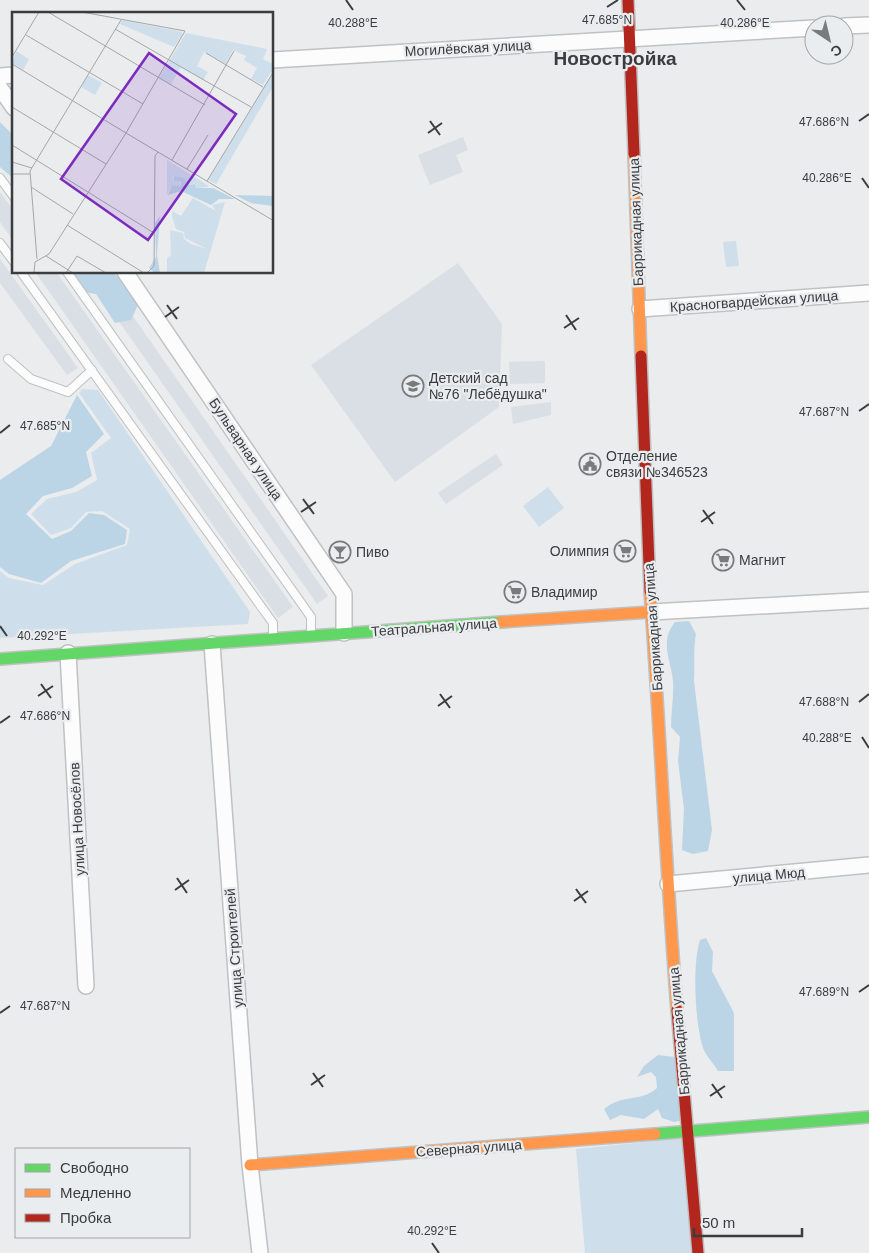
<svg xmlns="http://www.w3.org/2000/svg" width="869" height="1253" viewBox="0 0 869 1253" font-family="Helvetica,sans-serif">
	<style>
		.built { fill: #d9dfe4 }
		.green { fill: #cedfeb }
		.forest { fill: #bbd5e7 }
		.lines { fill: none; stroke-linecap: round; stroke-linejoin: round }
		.lane-casing { stroke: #c0c1c2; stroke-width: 10 }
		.street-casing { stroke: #c0c1c2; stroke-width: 18 }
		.fast-casing { stroke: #c0c1c2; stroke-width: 14 }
		.slow-casing { stroke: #c0c1c2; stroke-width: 14 }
		.jam-casing { stroke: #c0c1c2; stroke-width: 14 }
		.lane { stroke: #fcfcfc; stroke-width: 8 }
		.street { stroke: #fcfcfc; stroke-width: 15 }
		.fast { stroke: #63d668; stroke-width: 11 }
		.slow { stroke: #ff974d; stroke-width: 11 }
		.jam { stroke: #b3261e; stroke-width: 11 }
		.ticks { fill: none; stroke: #3b3c3d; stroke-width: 2 }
		.labels { text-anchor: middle; stroke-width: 4.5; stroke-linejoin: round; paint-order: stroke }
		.street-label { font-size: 14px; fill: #3b3c3d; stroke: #e9edef }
		.poi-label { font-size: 14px; fill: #3b3c3d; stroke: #e9edef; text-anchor: start }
		.district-label { font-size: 19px; font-weight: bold; fill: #3b3c3d; stroke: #e9edef }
		.inset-road { fill: none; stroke: #a4a6a7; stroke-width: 1 }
		.view { fill: #7b2cbf; fill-opacity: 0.15; stroke: #7b2cbf; stroke-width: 2.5 }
		.inset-edge { fill: none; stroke: #3b3c3d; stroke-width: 2.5 }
		.ticks-label { font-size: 12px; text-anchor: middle; fill: #3b3c3d; stroke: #e9edef; stroke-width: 4.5; stroke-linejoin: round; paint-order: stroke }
	</style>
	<rect width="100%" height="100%" fill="#eaecee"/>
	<!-- built -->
	<path class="built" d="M463 137 468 150 456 155 463 172 430 185 418 155Z
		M0 192 14 211V242L0 222Z
		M0 259 78 368 67 375 0 283Z
		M458 263 502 324 499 407 395 482 311 365Z
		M36 273H57L293 607 278 618Z
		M85 273H102L137 322 328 596 317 604Z
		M545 361V383L510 384 509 362Z
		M551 402V415L513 424 511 407Z
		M496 454 503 465 446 504 438 493Z"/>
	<!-- green -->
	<path class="green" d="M736 241 739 266 726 267 723 242Z
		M82 389 98 390 250 612 248 624 0 638V571L9 578 43 585 75 564 127 545 130 529 102 511 86 512 71 528 51 535 31 514 47 499 76 492 97 480 91 453 111 438 79 393Z
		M548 487 564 508 539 527 523 506Z
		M683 1138 691 1253H585L576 1149Z"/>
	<!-- forest -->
	<path class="forest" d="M0 122 14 136V179L0 167Z
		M65 273H114L137 298V307L131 320 115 323 96 294 76 291Z
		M77 395 104 434 86 452 92 476 72 488 43 496 26 514 52 539 71 531 89 513 104 515 127 530 125 544 71 561 41 583 9 574 0 567V480L51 446Z
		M689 621 696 634C693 650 695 665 694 681L712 830 708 851 693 854 682 850 684 809 678 761 680 737 671 727C671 712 674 696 673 681 671 659 659 642 675 622Z
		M706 938 713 952 712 971 734 1013V1071H718C714 1064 706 1056 703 1048 695 1023 692 965 700 940Z
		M658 1055 675 1057 683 1120 674 1122 662 1118 658 1109 644 1119 621 1115 610 1120 604 1109C624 1093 640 1103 657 1088L656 1077 651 1072 637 1077 644 1066Z"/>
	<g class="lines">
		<!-- lane casing -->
		<g class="lane-casing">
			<path id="lane" d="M0 178 14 197
				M0 243 14 262
				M21 272 273 623V637
				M67 272 311 617V634
				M8 359 31 379 68 392 92 370"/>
		</g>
		<!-- street casing -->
		<g class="street-casing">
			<path id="street" d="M844 26 869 25
				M272 60 814 28
				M0 76 14 75
				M0 88 14 108
				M125 272 344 594V633
				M640 309 869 293
				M651 612 869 600
				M212 644 250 1165 260 1253
				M68 653 86 986
				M668 884 869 865"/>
		</g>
		<!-- fast casing -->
		<g class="fast-casing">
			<path id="fast" d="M0 659 501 622
				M655 1134 869 1117"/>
		</g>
		<!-- slow casing -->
		<g class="slow-casing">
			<path id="slow" d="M634 154 641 356
				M650 591C660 730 666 870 677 1010
				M501 622 651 612
				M250 1165 655 1134"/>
		</g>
		<!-- jam casing -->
		<g class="jam-casing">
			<path id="jam" d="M628 0 634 154
				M641 356 650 591
				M677 1010 698 1253"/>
		</g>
		<!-- lane -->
		<use href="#lane" class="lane"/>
		<!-- street -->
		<use href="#street" class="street"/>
		<!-- fast -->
		<use href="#fast" class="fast"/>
		<!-- slow -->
		<use href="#slow" class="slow"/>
		<!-- jam -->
		<use href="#jam" class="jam"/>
	</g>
	<!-- ticks -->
	<path class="ticks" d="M346 0 353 10M737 0 745 10M607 7 618 0M430 121 440 135M859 121 869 114M428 133 442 123M862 178 869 188M167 305 177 319M566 315 576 330M165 317 179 307M564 328 579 318M859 411 869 404M0 433 10 425M303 499 314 514M703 510 713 524M301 512 316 502M701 522 715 512M0 626 7 636M41 684 51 698M440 694 450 708M38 696 53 686M859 702 869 694M438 706 452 696M0 723 10 716M862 737 869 748M177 878 187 893M576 889 586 903M175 890 189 880M574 901 588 891M859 992 869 985M0 1013 10 1006M313 1073 323 1087M712 1084 722 1098M311 1085 325 1075M710 1096 725 1086M432 1243 439 1253"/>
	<!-- icons -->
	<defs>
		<g id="school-ring" transform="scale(1.125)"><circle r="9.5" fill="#e9edef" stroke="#787a7b" stroke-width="1.5"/><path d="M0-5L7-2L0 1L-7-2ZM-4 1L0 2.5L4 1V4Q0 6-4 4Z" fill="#787a7b"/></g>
		<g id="civic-ring" transform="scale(1.125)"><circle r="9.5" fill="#e9edef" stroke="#787a7b" stroke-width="1.5"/><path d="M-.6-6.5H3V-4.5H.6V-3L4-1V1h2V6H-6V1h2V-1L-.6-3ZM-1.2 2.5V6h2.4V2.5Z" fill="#787a7b"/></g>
		<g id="supermarket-ring" transform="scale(1.125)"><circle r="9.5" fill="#e9edef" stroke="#787a7b" stroke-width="1.5"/><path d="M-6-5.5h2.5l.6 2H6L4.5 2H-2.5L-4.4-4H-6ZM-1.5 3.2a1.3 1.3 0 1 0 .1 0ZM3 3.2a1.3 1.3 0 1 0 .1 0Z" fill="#787a7b"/></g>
		<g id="bar-ring" transform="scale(1.125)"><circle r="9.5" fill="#e9edef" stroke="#787a7b" stroke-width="1.5"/><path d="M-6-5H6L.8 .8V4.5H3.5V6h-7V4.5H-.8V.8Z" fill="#787a7b"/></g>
	</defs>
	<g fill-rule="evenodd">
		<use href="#school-ring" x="413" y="386"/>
		<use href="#civic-ring" x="590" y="464"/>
		<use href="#supermarket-ring" x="625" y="551"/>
		<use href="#bar-ring" x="340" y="552"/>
		<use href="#supermarket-ring" x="723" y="560"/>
		<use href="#supermarket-ring" x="515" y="592"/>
	</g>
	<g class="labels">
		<!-- street labels -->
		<g class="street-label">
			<text transform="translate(468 48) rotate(-3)" y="5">Могилёвская улица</text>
			<text transform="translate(636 222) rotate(-92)" y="5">Баррикадная улица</text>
			<text transform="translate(754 301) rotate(-4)" y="5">Красногвардейская улица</text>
			<text transform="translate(246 449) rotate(56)" y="5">Бульварная улица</text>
			<text transform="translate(434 627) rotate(-4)" y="5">Театральная улица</text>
			<text transform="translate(653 627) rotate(-94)" y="5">Баррикадная улица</text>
			<text transform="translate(77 819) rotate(-93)" y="5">улица Новосёлов</text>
			<text transform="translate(769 875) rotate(-5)" y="5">улица Мюд</text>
			<text transform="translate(234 948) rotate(-94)" y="5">улица Строителей</text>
			<text transform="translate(679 1031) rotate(-95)" y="5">Баррикадная улица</text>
			<text transform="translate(469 1148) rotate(-4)" y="5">Северная улица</text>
		</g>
		<!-- poi labels -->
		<g class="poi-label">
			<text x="429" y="383">Детский сад<tspan x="429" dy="16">№76 "Лебёдушка"</tspan></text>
			<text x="606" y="461">Отделение<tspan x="606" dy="16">связи №346523</tspan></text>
			<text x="609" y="556" text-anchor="end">Олимпия</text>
			<text x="356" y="557">Пиво</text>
			<text x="739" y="565">Магнит</text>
			<text x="531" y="597">Владимир</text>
		</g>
		<!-- district labels -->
		<g class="district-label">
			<text x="615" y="65">Новостройка</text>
		</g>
	</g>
	<!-- overview -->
	<g transform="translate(12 12)">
		<rect width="261" height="261" fill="#eaecee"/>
		<path d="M110 8 170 20V23L162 35 108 12ZM174 21 255 37 251 47 261 52V57L251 73 239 67 245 56 232 48 234 44 221 38 214 52 192 40 185 54 196 60 191 68 169 55 159 72 147 66ZM4 39 17 47 11 58 0 51ZM261 61V75L204 172 196 168ZM76 63 90 71 83 83 69 75ZM155 148 197 174 196 175 184 176 183 172 177 173 173 166 161 164 162 169 168 170 169 174 160 173 155 183ZM181 186 204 199 200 193 213 190 192 261H155V246L159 243 158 218 171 221 172 227 179 232 195 237 173 226 172 220 164 217 160 205V199L169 204Z" fill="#cedfeb"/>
		<path d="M162 164 173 166 177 173 183 172 184 176H201L223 187H207L199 193 169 179 156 183 160 173 169 174V170L162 169ZM223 183 261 184V194L239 191ZM148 204 145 243 148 261H143L137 256 144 245 143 211Z" fill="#bbd5e7"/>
		<path class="inset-road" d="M36 0 193 93M103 17 239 95M14 23 131 92M194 41 251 75M0 45 27 0M0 52 114 121 173 19 70 0M0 95 94 152M0 133 142 221M160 148 222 39M0 150 20 156M175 157 196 123M0 162H18M195 169 262 59M19 175 61 202M55 213 132 261M34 244 61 261M25 247 18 159 109 8M22 261 23 250 37 242 114 121 262 209M54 261 65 244 94 261M135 261 142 254 143 144 146 140"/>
		<path class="view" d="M137 41 224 102 136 228 49 167Z"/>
		<rect width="261" height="261" class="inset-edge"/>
	</g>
	<g class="ticks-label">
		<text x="607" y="24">47.685°N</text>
		<text x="745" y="27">40.286°E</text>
		<text x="353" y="27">40.288°E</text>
		<text x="824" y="126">47.686°N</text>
		<text x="827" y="182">40.286°E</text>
		<text x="824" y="416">47.687°N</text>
		<text x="45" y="430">47.685°N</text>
		<text x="42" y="640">40.292°E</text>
		<text x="824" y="706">47.688°N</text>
		<text x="45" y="720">47.686°N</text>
		<text x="827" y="742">40.288°E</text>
		<text x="824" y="996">47.689°N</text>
		<text x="45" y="1010">47.687°N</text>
		<text x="432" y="1235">40.292°E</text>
	</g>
	<!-- legend -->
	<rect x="15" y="1148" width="175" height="90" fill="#e9edef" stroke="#a3a6a8"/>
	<rect x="25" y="1164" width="25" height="8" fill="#63d668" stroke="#a3a6a8"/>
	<text x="60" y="1173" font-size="15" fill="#3b3c3d">Свободно</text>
	<rect x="25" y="1189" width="25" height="8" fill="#ff974d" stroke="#a3a6a8"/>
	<text x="60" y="1198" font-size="15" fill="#3b3c3d">Медленно</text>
	<rect x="25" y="1214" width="25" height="8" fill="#b3261e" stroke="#a3a6a8"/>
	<text x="60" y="1223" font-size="15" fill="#3b3c3d">Пробка</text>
	<!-- north arrow -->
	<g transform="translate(829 40) rotate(145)"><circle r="24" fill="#e9edef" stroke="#a3a6a8"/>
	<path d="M0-4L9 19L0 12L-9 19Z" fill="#787a7b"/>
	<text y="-8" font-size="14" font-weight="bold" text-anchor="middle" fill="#3b3c3d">С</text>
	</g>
	<!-- scale -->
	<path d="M694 1228v8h108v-8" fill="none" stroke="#3b3c3d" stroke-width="2.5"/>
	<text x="702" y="1228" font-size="15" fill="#3b3c3d" stroke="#e9edef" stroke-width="4" paint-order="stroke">50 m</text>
</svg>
